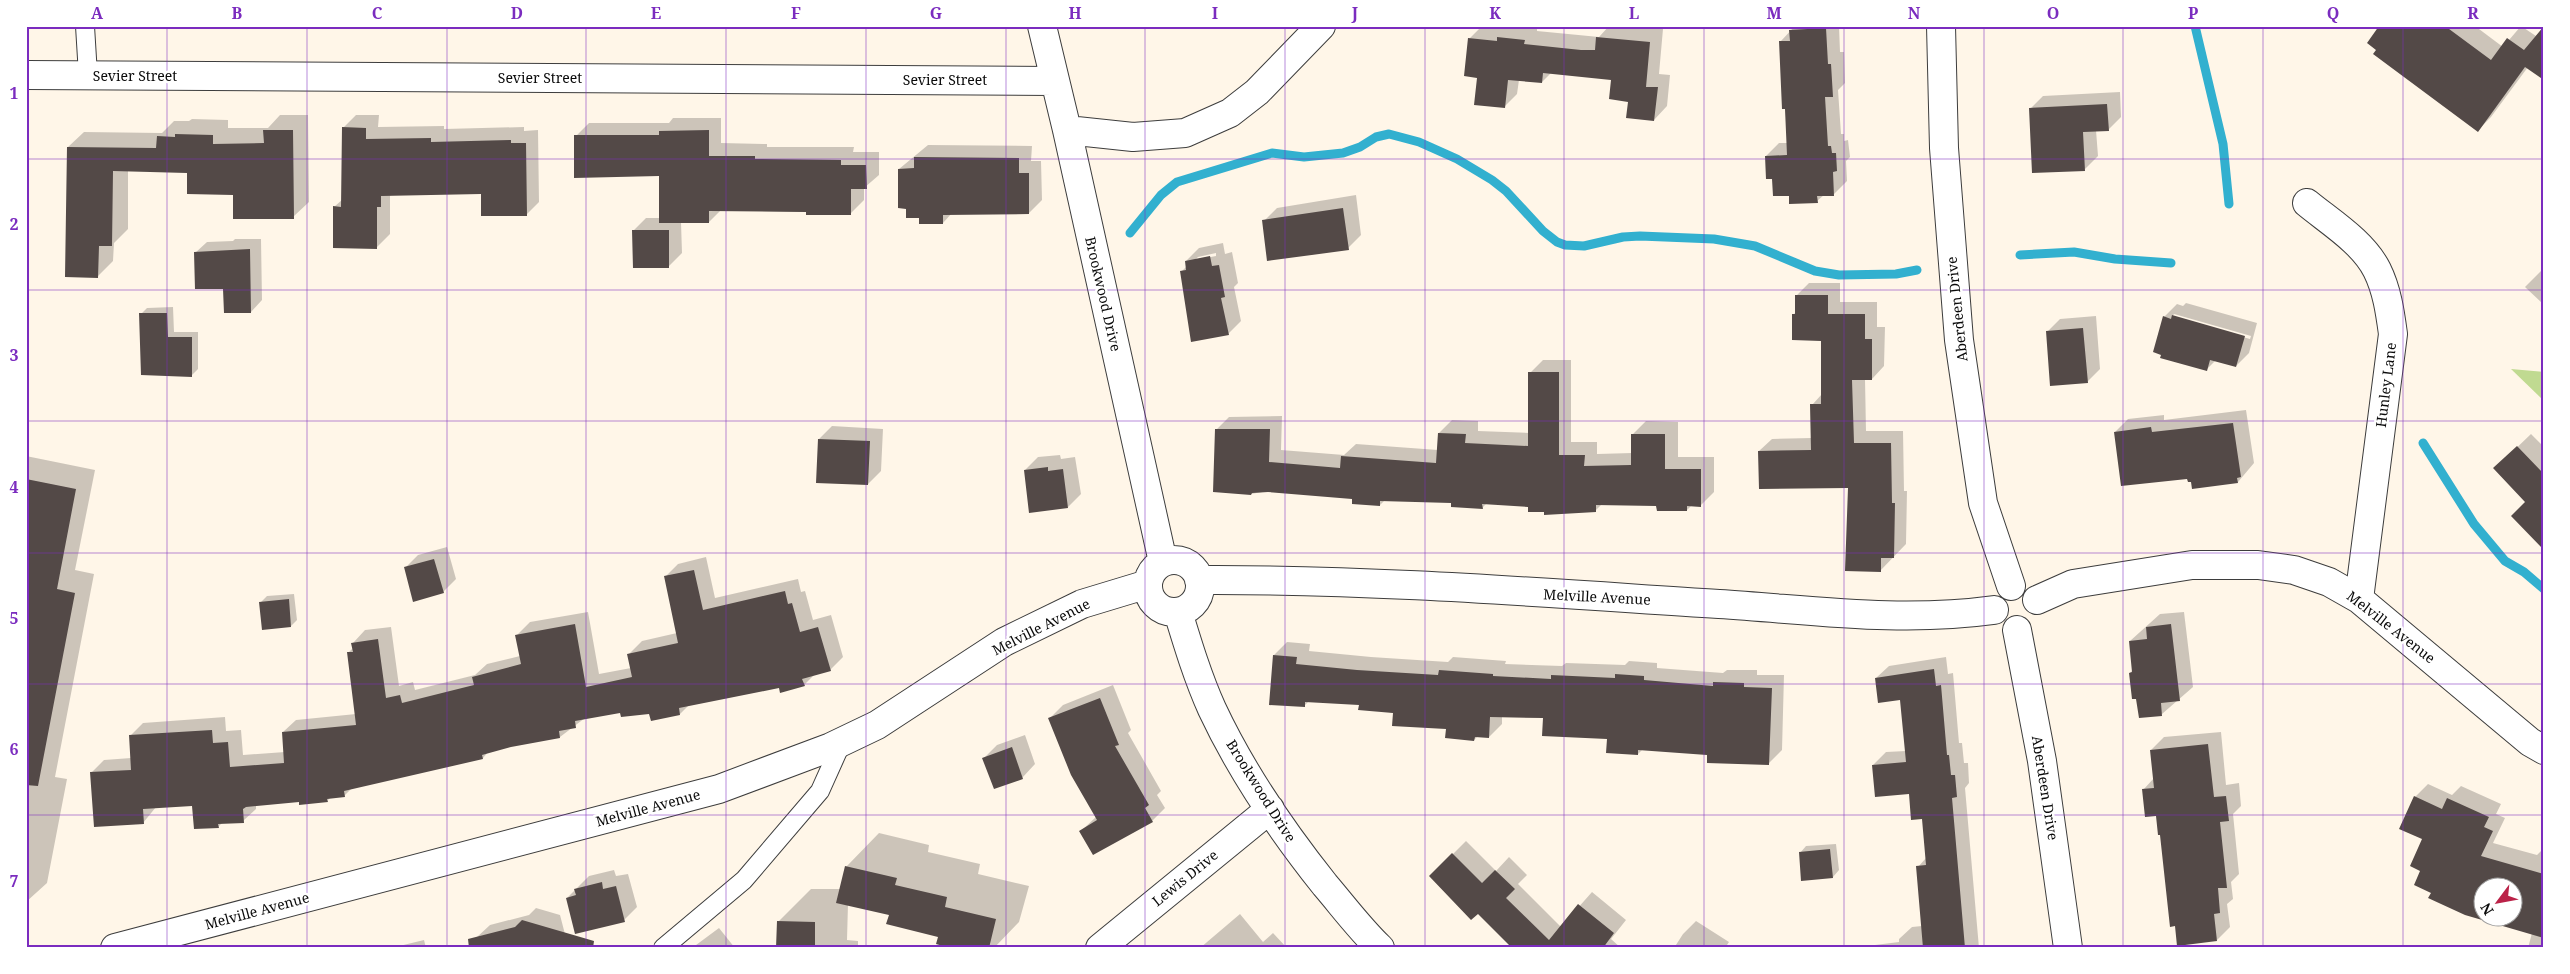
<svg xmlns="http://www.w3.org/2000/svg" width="2570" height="974" viewBox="0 0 2570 974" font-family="'Noto Serif',serif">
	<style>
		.forest { fill: #c0da91 }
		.shadow { fill: #0003; fill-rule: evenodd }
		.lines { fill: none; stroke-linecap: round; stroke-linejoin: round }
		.stream { stroke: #32b0cf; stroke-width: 9 }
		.building { fill: #534947; fill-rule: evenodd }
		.lane-casing { stroke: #3d3d3d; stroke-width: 20 }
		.street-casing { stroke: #3d3d3d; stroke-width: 30 }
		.lane { stroke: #fff; stroke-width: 18 }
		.street { stroke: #fff; stroke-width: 28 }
		.grid { fill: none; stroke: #7b2cbf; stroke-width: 1; stroke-opacity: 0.55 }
		.labels { text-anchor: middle; stroke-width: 5; stroke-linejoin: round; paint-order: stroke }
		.street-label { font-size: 14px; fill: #0a0a0a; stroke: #fff }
		.neatline { fill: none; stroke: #7b2cbf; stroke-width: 2 }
		.grid-label { font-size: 16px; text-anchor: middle; font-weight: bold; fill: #7b2cbf }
	</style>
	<rect width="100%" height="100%" fill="#fff6e8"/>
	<!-- forest -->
	<path class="forest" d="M2511 369 2544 372V401Z"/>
	<!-- shadow -->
	<path class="shadow" d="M1482 26H1530L1537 27V31L1599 37 1609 26 1663 29 1659 74 1670 75 1667 106 1654 120 1629 100 1613 79 1551 73 1542 82 1519 80 1517 94 1504 107 1478 77 1469 39Z
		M1795 26H1839L1840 52H1844L1845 83 1838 90 1841 134H1844V141L1848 140 1850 157 1846 161 1847 181 1834 194 1824 195 1817 201 1790 194 1774 177 1766 156 1779 143H1788L1780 42Z
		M2380 26H2475L2503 47 2521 26 2536 36 2544 26V79L2528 67 2491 117 2478 130 2378 50Z
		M2120 92 2121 117 2108 130H2096L2098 156 2085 169 2030 109 2043 96Z
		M280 115H308L309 202 293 217 234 194 188 172 128 170V229L114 243 113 261 98 276 68 147 84 132 162 133 174 121H189L192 119 228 120V128H268Z
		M356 115H379L378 127 444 126V129L524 127V131L538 130 539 202 526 215 482 193 392 194 390 196V234L377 247 334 207 343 199V128Z
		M673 118H721V143L767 144V147H854L853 152H879V175L864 188V200L851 213 721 210 709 222H681L682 253 669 266 633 231 646 218H661V174L576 136 589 123H669Z
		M928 145 1032 146 1031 161H1041L1042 200 1029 213H952L943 223 920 217 907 208 899 169Z
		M1356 195 1361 235 1348 248 1264 221 1277 208Z
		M235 239H261L262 300 251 312 225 287 195 253 207 242 233 241Z
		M1223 243 1225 254 1232 252 1238 283 1234 287 1241 321 1228 334 1181 272 1187 266 1186 261 1199 248ZM1216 253V256L1195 260 1198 257Z
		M2544 268V305L2525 287Z
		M1809 283H1840V302H1877V327H1885L1884 366 1872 379H1865L1866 431H1903L1904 491H1907L1906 544 1880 571 1850 486 1759 451 1772 439 1812 438V405L1822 394V340L1793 315 1796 312V296Z
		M2186 303 2257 323 2249 353 2236 366 2216 360 2206 370 2164 317 2177 304 2183 306ZM2174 314 2251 336 2250 339 2172 317Z
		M173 307 174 332H198V369L192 375 141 314 147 308Z
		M2096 316 2100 369 2087 382 2047 332 2060 319Z
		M1543 360H1571V442H1597V454L1632 453 1633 434 1646 421 1678 422V457H1714V492L1701 505H1692L1687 510 1658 505 1602 504 1596 510H1545L1530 506 1487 503 1482 508 1452 502 1385 500 1380 505 1353 497 1268 491 1251 494 1216 430 1229 417 1282 416 1281 450 1344 455 1356 444 1438 450 1439 433 1452 420 1478 421V431L1530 433V373Z
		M2246 410 2254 463 2238 482 2192 481 2115 432 2128 419 2164 415V420Z
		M832 426 883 429 881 471 868 484 819 439Z
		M2531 434 2544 447V548L2508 456Z
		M1060 455 1061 459 1075 457 1081 494 1068 507 1025 470 1038 457Z
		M26 456 95 470 75 570 94 574 55 777 67 779 47 883 26 902Z
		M447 547 456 579 443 592 405 568 418 555Z
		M706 557 715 598 798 579 801 592 805 591 813 620 831 615 843 657 830 670 815 674 804 685 780 686 689 705 680 714 621 712 585 718 560 737 511 746 489 751 483 758 353 787 344 796 331 797 327 801 300 800 256 805V809L243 821 222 823 218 827 193 805 156 807 143 823 91 773 104 760 131 758 130 736 143 723 225 717 226 731 241 730 243 755 285 752 283 732 296 720 356 714 348 653 353 648V643L365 630 391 627 399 686 413 682 415 690 475 675 487 664 520 656 517 635 530 622 588 612 599 674 631 668 629 654 642 641 677 633 665 577 678 564Z
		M294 594 297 620 291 626 260 603 267 596Z
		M2184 612 2193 687 2162 714 2140 717 2138 697 2130 673 2133 670 2130 641 2160 614Z
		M1287 642 1310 644 1309 651 1371 657 1448 662 1453 657 1506 661 1505 664 1562 666 1566 663 1625 665 1629 661 1657 663V668L1723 673 1727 670H1757V675H1784L1782 750 1769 763 1709 754 1643 749 1638 754 1608 738 1544 717 1502 716V724L1489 737 1478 736 1474 740 1447 728 1360 704 1309 701 1304 706 1274 655Z
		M1946 657 1948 674 1953 673 1959 743H1962L1964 763H1968L1969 783 1965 788 1979 948H1872L1875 945 1899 942V939L1912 927 1922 926 1918 867 1926 858 1923 818 1910 793 1873 765 1886 752 1906 751 1901 699 1876 678 1889 666Z
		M1113 685 1131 730 1128 733 1161 791 1157 795 1165 808 1152 821 1081 831 1097 816 1050 718 1063 705Z
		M2221 732 2226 785 2239 783 2241 806 2233 814 2239 874 2231 882 2233 899 2227 904 2230 927 2217 940 2162 834 2157 814 2143 790 2154 778 2151 750 2164 737Z
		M1025 735 1035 764 1022 778 984 758 997 745Z
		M2428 784 2452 795 2461 786 2501 804 2496 814 2505 818 2493 843 2537 855 2544 848V948H2528L2532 933 2465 914 2432 892 2422 870 2423 838 2415 797ZM2482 886H2512V916H2482Z
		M879 833 929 845 928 852 980 864 978 874 1029 886 1019 922 994 948H955L939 936 890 914 848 904 847 940 858 941V948H778V922L811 889H841L846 867Z
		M1466 841 1496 871 1509 857 1527 875 1518 884 1561 927 1592 892 1626 920 1611 939 1621 948H1533L1478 912 1431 876Z
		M1836 844 1839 870 1833 877 1800 853 1806 846Z
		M614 870 616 876 628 874 637 907 624 920 567 898 589 876Z
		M536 908 560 915 566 938 477 937 490 925 529 915Z
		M1240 914 1263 942 1273 933 1287 948H1200Z
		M1696 921 1729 942 1725 948H1674L1683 934Z
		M719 928 735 948H692Z
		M424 940 426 948H391Z"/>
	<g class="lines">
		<!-- stream -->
		<path class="stream" d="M2195 26 2223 144 2229 204
			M1130 233 1161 195 1177 182 1272 153 1304 157 1343 153 1360 147 1376 137 1389 134 1419 142 1457 159 1492 180 1506 191 1543 231 1557 242 1565 245 1584 246 1623 237 1640 236 1714 239 1755 246 1815 271 1839 275 1896 274 1917 270
			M2020 255 2074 252 2115 259 2171 263
			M2423 443 2474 524 2505 561 2524 572 2544 589"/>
	</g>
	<!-- building -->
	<path class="building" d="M2379 26H2445L2491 60 2507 38 2524 50 2544 26V80L2525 67 2478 132 2373 54 2376 50 2367 43Z
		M1826 28 1828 64H1831L1833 97H1825L1828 146H1831L1832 153H1836L1837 171 1833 172 1834 196H1817L1818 203 1789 204V196H1773L1772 179H1766L1765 156 1787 155 1785 109H1782L1779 41H1790L1789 30Z
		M1497 37 1525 40 1524 44 1581 50H1595L1596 37 1650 42 1646 87H1658L1654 121 1626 118 1628 102 1609 99 1611 80 1543 73 1542 83 1508 80 1505 108 1474 105 1477 78 1464 76 1468 38 1497 41Z
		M2107 104 2109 131 2083 132 2085 171 2032 173 2029 108Z
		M342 127 366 128V139L431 138V142L511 140V143H526L527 216H481V194L381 196V207H377V249L333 248V206L341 207Z
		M263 130H293L294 219H233V195L187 194V173L113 171 112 246H99L98 278 65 277 67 147 156 148 157 136 175 137V134L213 135V144L264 143Z
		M709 130V156H755V159L841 160V165H866L867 189H851V215H806V212L709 211V223H659V176L574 178V135H659V131Z
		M914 157 1019 158V173H1029V214L943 215V224H919V218H906V209L898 208V169L914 168Z
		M1343 208 1349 250 1267 261 1262 220Z
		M632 230H669V268H633Z
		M250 249 251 313H224L223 289H195L194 252Z
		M1210 256 1212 266 1219 265 1225 297 1221 298 1229 335 1191 342 1180 271 1186 270 1185 261Z
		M1795 295H1828V314H1865V339H1872V380H1852L1854 443H1891L1892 503H1895L1894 558H1881V572L1845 571 1848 488 1759 489 1758 451 1811 450 1810 404H1821V341L1792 340V314H1795Z
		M139 313H167L168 337H192V377L141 375Z
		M2172 315 2245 336 2236 367 2210 360 2207 371 2160 358 2161 355 2153 352 2163 316 2171 319Z
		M2083 328 2088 383 2050 386 2046 331Z
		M1528 372H1559V455H1585L1584 466 1631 465V434H1665V469H1701V507L1687 506V511H1657L1656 506 1596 505V512L1544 515V512H1528V507L1482 504 1483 509 1451 507V503L1380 501V506L1352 504V499L1268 492 1252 493 1251 495 1213 492 1215 429H1270L1269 462 1340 468 1341 456 1436 463 1438 433 1466 434 1465 443 1528 446Z
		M2233 423 2241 477 2237 478 2238 483 2192 489 2191 482H2188L2187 479 2121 486 2114 432 2151 427 2152 432Z
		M818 439 870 441 868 485 816 483Z
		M2517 446 2544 474V550L2511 516 2525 502 2493 468Z
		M1048 467V471L1063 469 1068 508 1029 513 1024 470Z
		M26 479 76 489 57 589 75 593 38 786 26 785Z
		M434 559 444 593 413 602 404 567Z
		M694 570 703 610 785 591 788 604 792 603 800 632 818 627 831 671 802 679 805 686 780 693 779 688 679 708 680 715 651 721 649 714 621 717 620 713 575 721 576 728 559 731 560 738 511 747 482 755 483 759 344 791 345 797 327 799 328 802 299 805V802L246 807 243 809 244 823 218 824 219 828 194 829 192 806 143 809 144 824 94 827 90 772 131 770 129 735 212 730 213 743 228 742 230 767 284 763 282 732 356 725 347 652H353L351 643 378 639 386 698 400 695 402 703 474 685 472 677 521 664 515 635 575 624 586 687 632 677 627 654 678 643 664 576Z
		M289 599 291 627 262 630 259 602Z
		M2171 624 2180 701 2161 703 2162 716 2139 718 2136 699H2132L2129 673 2132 672 2129 641 2147 639 2146 627Z
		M1273 655 1297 657 1296 664 1357 670 1438 675 1439 670 1493 674V676L1551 679V675L1615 678V674L1644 676V680L1713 686V682L1744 683V687L1772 688 1769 765 1707 763V755L1638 750V755L1606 753 1607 739 1542 736 1543 718 1490 717 1489 738 1475 737 1474 741 1445 738 1446 729 1392 726 1393 713 1358 710 1359 705 1305 702V707L1269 705Z
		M1934 669 1936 686 1941 685 1947 755H1949L1951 775H1955L1957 797 1952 798 1965 948H1923L1916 866 1926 865 1922 819 1911 820 1909 794 1875 797 1872 765 1906 762 1900 700 1878 703 1875 678Z
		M1100 698 1119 745 1115 746 1149 805 1145 808 1153 822 1093 855 1079 831 1097 820 1071 775 1048 718Z
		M2208 744 2214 797 2226 796 2229 821 2220 822 2227 888H2218L2220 913 2214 914 2217 941 2177 946 2175 926 2170 927 2160 835H2158L2156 816 2145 817 2142 789 2154 788 2150 750Z
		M1012 747 1023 779 994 789 982 758Z
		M2414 796 2442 809 2447 798 2489 817 2484 827 2493 831 2481 856 2544 874V938L2465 915 2428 898 2431 893 2414 885 2420 871 2410 866 2422 839 2399 829ZM2482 886H2512V916H2482Z
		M1830 849 1833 878 1801 881 1799 852Z
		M1452 853 1482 883 1495 870 1515 889 1506 898 1549 940 1578 904 1614 933 1603 948H1512L1478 914 1471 920 1429 876Z
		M845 866 897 878 895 885 947 897 945 907 996 919 989 948H950L936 944 938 937 886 924 889 915 836 903Z
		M602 882 603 889 616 886 625 922 575 934 566 898 576 895 574 889Z
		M522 920 594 941 593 948H469L468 939 515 927Z
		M777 921 815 922V948H776Z"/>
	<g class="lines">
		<!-- lane casing -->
		<g class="lane-casing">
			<path id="lane" d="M85 26 88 75
				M663 948 744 880 820 791 842 742"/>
		</g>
		<!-- street casing -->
		<g class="street-casing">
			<path id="street" d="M1042 26 1067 130 1163 562
				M1941 26 1944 148 1959 340 1983 503 2011 586
				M26 75 1054 81
				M1067 130 1133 137 1185 133 1230 113 1257 92 1321 26
				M2307 203C2330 222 2363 242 2377 270 2387 290 2390 312 2393 334L2359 599
				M1148 586a26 26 0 1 1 52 0a26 26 0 1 1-52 0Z
				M1199 580C1372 579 1546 593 1719 604 1814 610 1899 623 1994 610
				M2037 600 2073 584 2192 565H2258L2294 570 2329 582 2359 599 2530 742 2544 750
				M1178 612C1188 645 1198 678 1212 709 1241 771 1282 831 1325 885 1343 906 1360 929 1380 948
				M2017 630 2042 761 2068 948
				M115 948 719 789 831 747 877 725 1004 642 1082 604 1148 584
				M1100 948 1270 809"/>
		</g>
		<!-- lane -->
		<use href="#lane" class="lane"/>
		<!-- street -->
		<use href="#street" class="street"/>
	</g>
	<!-- grid -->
	<path class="grid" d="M167 26V948M307 26V948M447 26V948M586 26V948M726 26V948M866 26V948M1006 26V948M1145 26V948M1285 26V948M1425 26V948M1564 26V948M1704 26V948M1844 26V948M1984 26V948M2123 26V948M2263 26V948M2403 26V948M26 159H2544M26 290H2544M26 421H2544M26 553H2544M26 684H2544M26 815H2544"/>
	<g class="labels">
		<!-- street labels -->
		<g class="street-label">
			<text x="135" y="81">Sevier Street</text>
			<text x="540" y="83">Sevier Street</text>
			<text x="945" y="85">Sevier Street</text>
			<text transform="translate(1103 294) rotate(77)" y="5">Brookwood Drive</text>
			<text transform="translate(1957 309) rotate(-96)" y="5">Aberdeen Drive</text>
			<text transform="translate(2386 385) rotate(-83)" y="5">Hunley Lane</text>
			<text transform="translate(1597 597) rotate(3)" y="5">Melville Avenue</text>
			<text transform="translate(1041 627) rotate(-27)" y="5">Melville Avenue</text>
			<text transform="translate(2391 627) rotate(38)" y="5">Melville Avenue</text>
			<text transform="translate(2045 788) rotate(81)" y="5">Aberdeen Drive</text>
			<text transform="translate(1261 791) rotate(58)" y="5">Brookwood Drive</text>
			<text transform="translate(648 808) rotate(-15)" y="5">Melville Avenue</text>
			<text transform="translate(1185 878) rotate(-39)" y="5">Lewis Drive</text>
			<text transform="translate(257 911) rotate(-15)" y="5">Melville Avenue</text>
		</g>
	</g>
	<!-- border -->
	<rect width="2570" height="974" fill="none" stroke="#ffffff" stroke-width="55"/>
	<!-- north arrow -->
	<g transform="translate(2498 902) rotate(238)"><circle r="24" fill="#ffffff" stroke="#9d9d9d"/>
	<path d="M0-4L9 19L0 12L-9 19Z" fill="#bb2248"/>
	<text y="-8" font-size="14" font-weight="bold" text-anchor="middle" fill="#0a0a0a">N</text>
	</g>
	<rect x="28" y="28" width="2514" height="918" class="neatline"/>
	<g class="grid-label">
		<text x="97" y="19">A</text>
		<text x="237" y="19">B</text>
		<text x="377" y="19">C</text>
		<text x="517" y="19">D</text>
		<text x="656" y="19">E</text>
		<text x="796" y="19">F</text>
		<text x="936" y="19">G</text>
		<text x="1075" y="19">H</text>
		<text x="1215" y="19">I</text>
		<text x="1355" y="19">J</text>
		<text x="1495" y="19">K</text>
		<text x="1634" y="19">L</text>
		<text x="1774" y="19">M</text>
		<text x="1914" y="19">N</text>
		<text x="2053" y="19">O</text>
		<text x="2193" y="19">P</text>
		<text x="2333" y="19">Q</text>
		<text x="2473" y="19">R</text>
		<text x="14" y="99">1</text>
		<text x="14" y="230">2</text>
		<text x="14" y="361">3</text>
		<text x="14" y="493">4</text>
		<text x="14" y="624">5</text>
		<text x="14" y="755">6</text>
		<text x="14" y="887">7</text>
	</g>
</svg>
